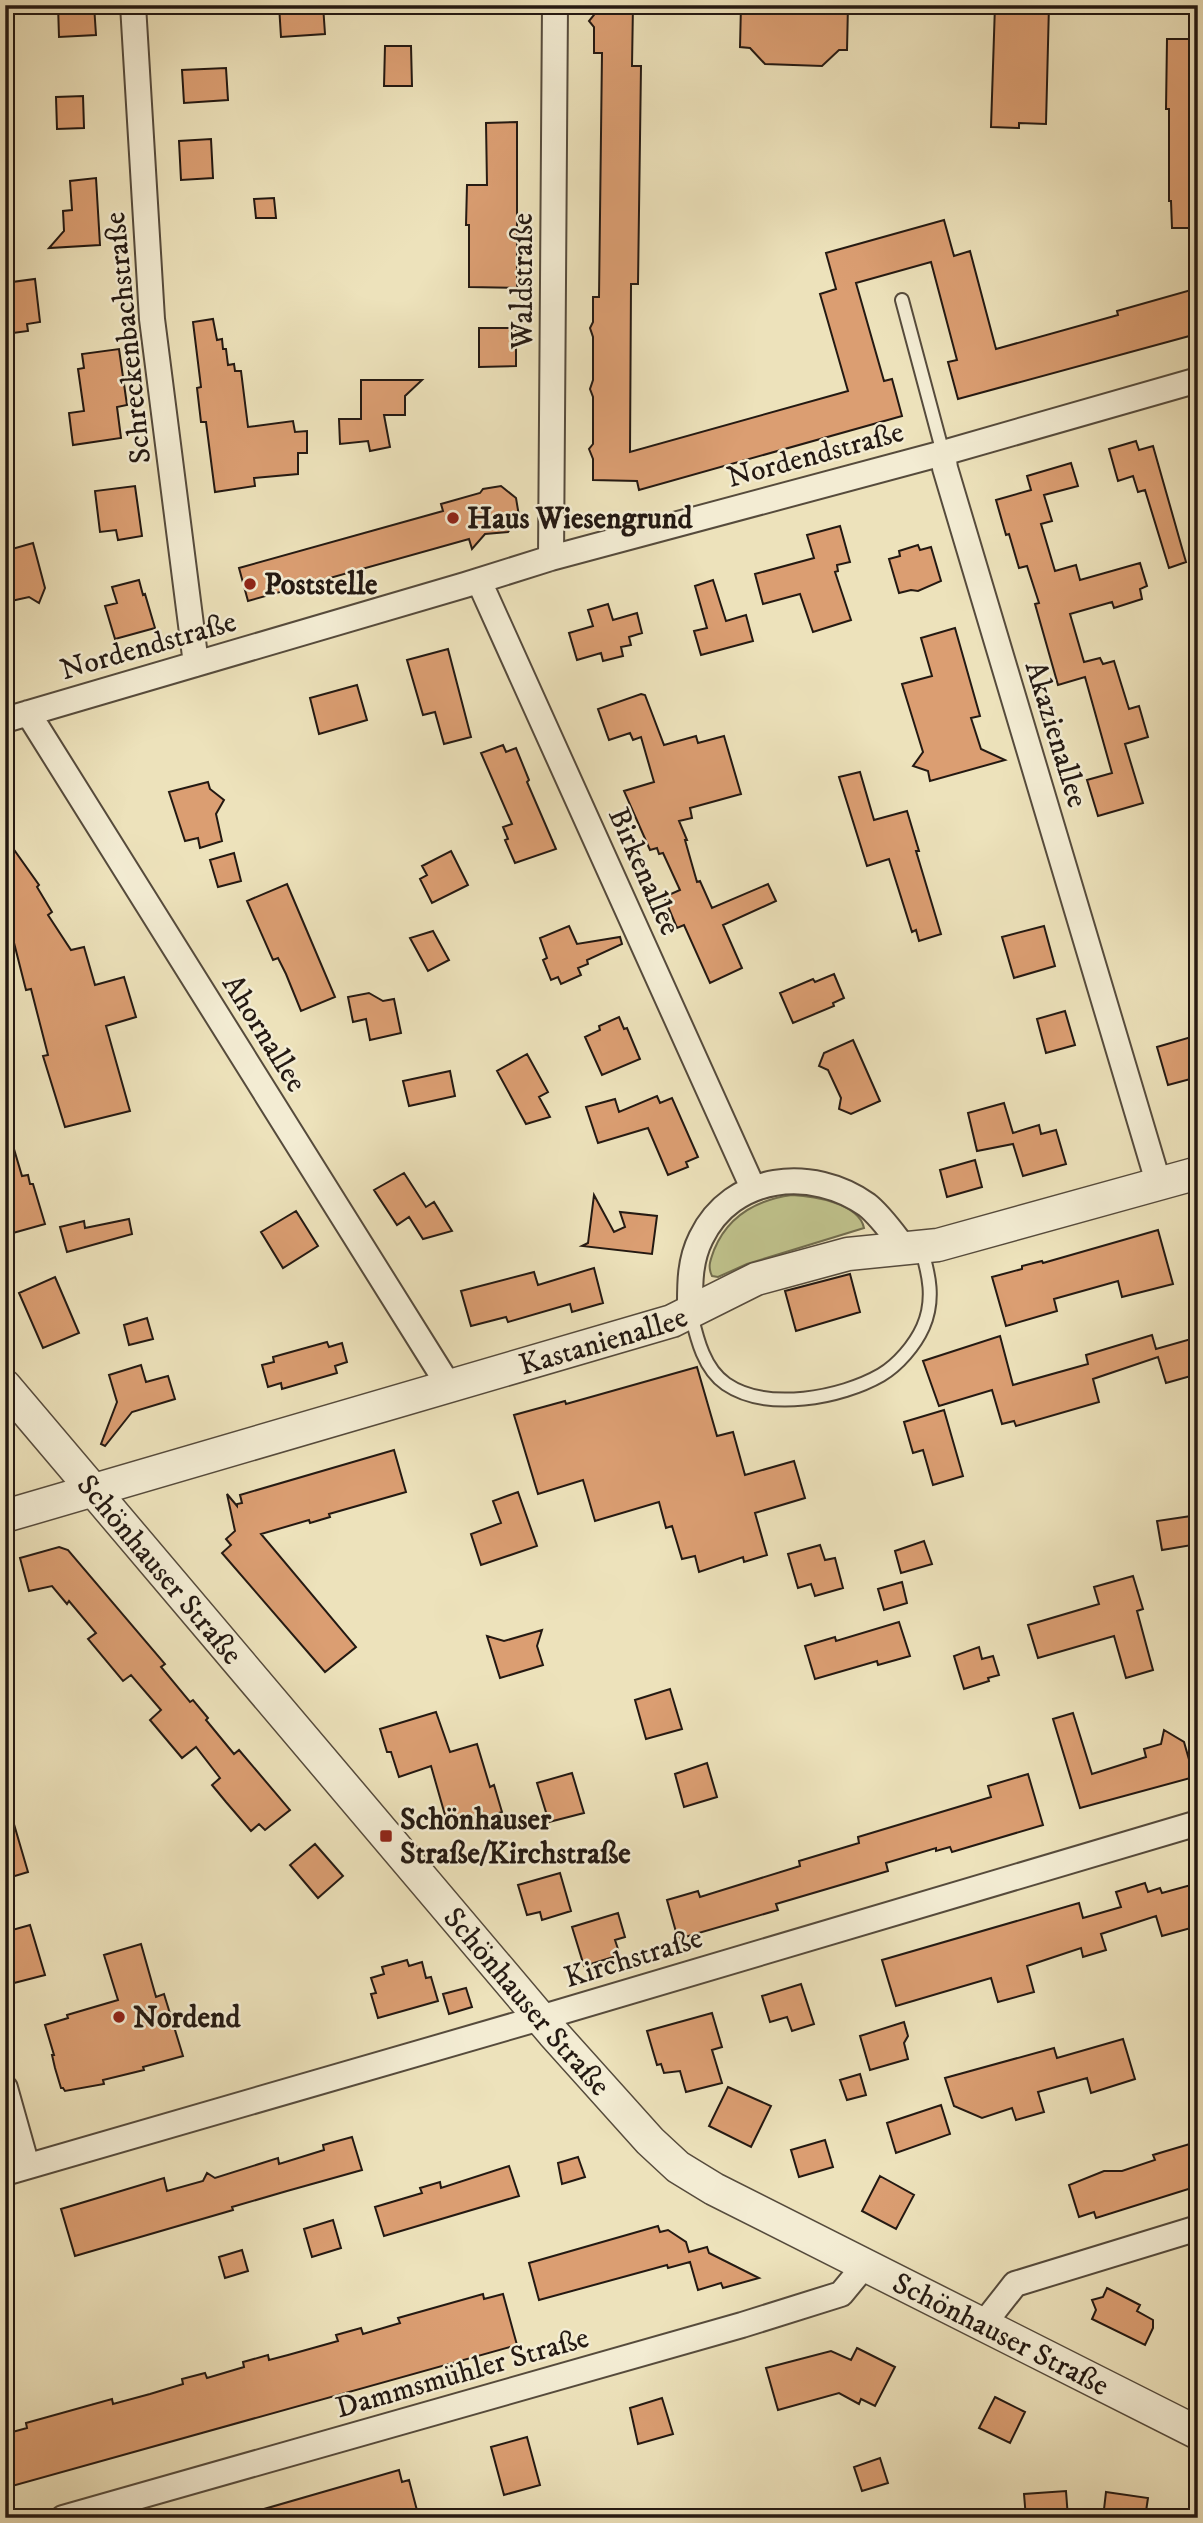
<svg xmlns="http://www.w3.org/2000/svg" width="1203" height="2523" viewBox="0 0 1203 2523" font-family="'IM FELL DW Pica',serif">
	<style>
		.green { fill: #bfc18b; stroke: #726d4e; stroke-width: 2 }
		.building { fill: #db9e72; stroke: #241912; stroke-width: 2 }
		.lines { fill: none; stroke-linecap: round; stroke-linejoin: round }
		.service-casing { stroke: #564b3c; stroke-width: 16 }
		.minor-casing { stroke: #564b3c; stroke-width: 28 }
		.tertiary-casing { stroke: #564b3c; stroke-width: 35 }
		.service { stroke: #f3ecd3; stroke-width: 12 }
		.minor { stroke: #f3ecd3; stroke-width: 24 }
		.tertiary { stroke: #f3ecd3; stroke-width: 32 }
		.poi-dot { fill: #8f2418; stroke: #f3ecd3; stroke-width: 2.5 }
		.labels { text-anchor: middle; stroke-width: 5; stroke-linejoin: round; paint-order: stroke }
		.street-label { font-size: 30px; fill: #241912; stroke: #f3ecd3 }
		.poi-label { font-size: 30px; font-weight: bold; fill: #241912; stroke: #f3ecd3; text-anchor: start }
	</style>
	<rect width="100%" height="100%" fill="#ede2bb"/>
	<filter id="stains"><feTurbulence type="fractalNoise" baseFrequency=".00286" numOctaves="4"/><feColorMatrix values="0 0 0 0 .2 0 0 0 0 .09 0 0 0 0 .02 0 0 0 .5 -.17"/></filter>
	<radialGradient id="worn" r=".72"><stop offset=".6" stop-color="#630" stop-opacity="0"/><stop offset="1" stop-color="#630" stop-opacity=".3"/></radialGradient>
	<!-- green -->
	<path class="green" d="M792 1195C813 1196 859 1203 864 1228L747 1264 718 1277 712 1276C707 1266 711 1259 714 1250 728 1216 756 1200 792 1195Z"/>
	<!-- building -->
	<path class="building" d="M58 5H94L96 35 59 37Z
		M279 5H323L325 34 281 37Z
		M594 5H633L632 66H641L638 284H631L630 452 848 391 820 294 836 289 826 253 944 220 954 256 970 251 996 349 1118 315 1117 311 1198 288V330L1192 332 1193 335 958 399 948 362 957 360 931 262 856 283 884 381 892 379 902 416 639 490 637 481 593 480V459L589 449 593 444V397L590 389 593 380V337L590 328 593 322V297H599L602 53H594V27L589 21 594 15Z
		M741 5H848L847 50H839L822 66 765 64 750 48 740 47Z
		M995 5H1049L1046 124 1019 123V128L991 127Z
		M1167 39H1198V228H1172L1171 201H1169V109H1166Z
		M385 46H411L412 86H384Z
		M226 68 228 100 184 103 182 70Z
		M83 96 84 128 57 129 56 97Z
		M517 122V288L469 287V225H466L467 185H487L486 123Z
		M211 139 213 178 181 180 179 141Z
		M96 178 100 245 49 248 64 231 63 211 72 210 70 181Z
		M274 198 276 218H256L254 199Z
		M35 279 40 322 27 324 28 331 5 334V283Z
		M213 319 217 340 222 339 223 349H226L228 365 234 364 235 371H241L248 427 293 421 295 432 307 431V453H298V474L254 478 255 486 215 492 206 422H201L197 388 201 387 193 322Z
		M479 328H516V366L479 367Z
		M119 349 127 405 117 407 121 438 73 445 69 413 84 411 78 369 84 368 82 354Z
		M361 380H422L405 396V415H384L390 447 370 451 368 441 340 444 339 419H361Z
		M1136 441 1139 450 1153 446 1186 562 1169 568 1145 490 1138 492 1133 476 1118 481 1109 449Z
		M1071 463 1078 486 1044 495 1052 521 1041 524 1055 571 1076 565 1080 580 1140 563 1147 586 1140 589 1142 599 1114 608 1112 602 1070 614 1084 662 1100 658 1103 664 1114 661 1129 709 1139 706 1148 737 1125 744 1143 803 1098 816 1087 780 1112 773 1085 677 1058 685 1035 604 1039 603 1027 566 1019 568 1009 534 1006 535 996 500 1031 490 1027 476Z
		M135 486 142 536 118 540 116 530 100 532 95 491Z
		M501 486 516 498 519 516 508 532 485 534 472 549 469 539 248 601 239 568 443 511 441 504 480 493 483 489Z
		M840 526 850 562 837 565 838 571 835 572 851 620 813 632 800 594 763 604 755 574 814 558 807 535Z
		M33 543 45 588 39 603 29 597 11 601 5 578V551Z
		M918 545 920 550 931 547 941 581 918 591 911 590 899 593 889 559 900 556 899 551Z
		M139 580 143 595 145 594 155 628 115 639 105 606 117 603 112 587Z
		M713 580 726 621 746 615 753 641 701 655 694 631 707 628 695 586Z
		M608 604 613 620 637 613 642 633 629 637 631 645 621 647 623 656 603 661 601 653 577 660 569 633 593 626 588 610Z
		M955 628 980 716 971 718 981 749 1005 760 930 781 928 771 913 766 923 752 902 684 932 676 921 638Z
		M448 649 471 737 444 744 435 712 423 715 407 660Z
		M357 685 367 720 319 734 310 698Z
		M641 694 645 695 664 745 696 736 698 743 724 736 741 794 690 808 692 818 679 821 687 840H685L697 882 700 881 712 908 768 884 776 901 723 925 742 968 710 983 684 925 677 928 664 897 680 890 663 853 659 854 657 848 650 850 624 791 654 782 641 737 633 740 630 733 609 740 598 709Z
		M503 745 506 752 516 748 529 780 527 782 556 849 515 863 505 840 508 839 503 827 512 824 481 753Z
		M860 772 874 820 907 811 919 851H916L941 934 919 941 916 930 912 932 889 859 867 866 839 777Z
		M208 782 210 789 224 800 216 814 222 841 200 848 198 838 185 841 169 792Z
		M5 837 39 885 37 887 52 912 48 915 71 950 84 947 95 985 124 977 136 1017 106 1026 130 1111 65 1127 43 1056 48 1055 31 989 26 990 12 935 5 924Z
		M451 851 468 885 432 903 420 879 427 875 422 866Z
		M234 853 241 881 218 887 210 860Z
		M287 884 335 997 301 1011 286 974 278 958 273 960 247 901Z
		M569 926 577 944 620 937 622 944 587 960 588 964 578 968 581 975 561 984 558 977 551 980 543 960 547 958 540 938Z
		M1044 926 1055 966 1014 978 1002 937Z
		M433 931 449 960 428 971 410 938Z
		M834 974 844 998 833 1003 834 1006 793 1023 780 993 813 979 815 982Z
		M369 993 383 1001 394 999 401 1033 370 1040 366 1019 353 1022 348 997Z
		M1065 1011 1075 1045 1046 1053 1037 1019Z
		M619 1017 624 1029 627 1028 640 1059 602 1075 585 1037 600 1030 599 1026Z
		M1198 1035V1077L1168 1085 1157 1047Z
		M853 1040 880 1101 851 1114 839 1109 841 1098 828 1070 819 1066 824 1053Z
		M527 1054 548 1092 539 1097 550 1117 526 1124 497 1071Z
		M450 1071 455 1096 409 1106 403 1081Z
		M657 1096 660 1103 672 1098 698 1157 686 1162 688 1167 668 1175 648 1128 598 1143 586 1107 615 1099 619 1112Z
		M1004 1103 1013 1133 1039 1125 1041 1134 1056 1130 1066 1164 1023 1176 1013 1144 977 1151 968 1113Z
		M11 1139 22 1176 28 1175 30 1184H33L45 1224 13 1233 5 1205V1140Z
		M975 1160 982 1187 947 1197 940 1170Z
		M404 1173 426 1207 434 1202 452 1231 423 1239 409 1217 397 1225 374 1190Z
		M594 1195 614 1232 625 1227 620 1212 657 1216 652 1254 582 1246 588 1243Z
		M296 1211 318 1246 283 1268 261 1232Z
		M129 1219 132 1234 67 1252 60 1227 84 1221 85 1228Z
		M1158 1230 1173 1284 1122 1297 1118 1281 1054 1299 1057 1311 1006 1326 992 1277 1022 1269V1266L1042 1261 1043 1263Z
		M594 1268 603 1303 572 1312 570 1304 508 1322 506 1317 471 1326 461 1291 534 1272 538 1285Z
		M850 1274 860 1312 796 1331 785 1291Z
		M55 1277 79 1333 43 1348 19 1293Z
		M147 1318 153 1339 129 1345 124 1325Z
		M1152 1335 1156 1349 1198 1337V1374L1166 1383 1158 1357 1093 1379 1099 1402 1016 1426 1014 1421 1002 1424 992 1390 939 1406 923 1361 1000 1336 1013 1385 1088 1364 1086 1355Z
		M327 1342 329 1347 342 1343 347 1362 335 1366 337 1373 282 1389 281 1383 268 1387 262 1365 274 1362 273 1357Z
		M141 1365 146 1382 168 1376 175 1399 132 1412 105 1446 101 1444 117 1402 109 1375Z
		M697 1367 717 1436 733 1432 745 1475 794 1461 805 1498 755 1513 767 1555 744 1562 743 1557 699 1572 695 1556 682 1559 672 1526 666 1528 659 1502 595 1521 583 1480 538 1494 514 1415 565 1401 566 1404Z
		M944 1410 963 1476 933 1485 923 1450 913 1453 904 1422Z
		M394 1450 406 1492 329 1514 330 1517 310 1523 309 1520 261 1534 356 1647 325 1672 222 1553 231 1545 226 1539 235 1531 227 1494 237 1506V1504L242 1503 240 1495Z
		M518 1492 537 1546 481 1565 471 1534 501 1523 493 1501Z
		M1198 1515V1544L1162 1550 1157 1521Z
		M924 1541 932 1564 901 1573 895 1551Z
		M820 1545 825 1560 835 1558 843 1588 815 1596 811 1584 798 1588 788 1554Z
		M59 1547 68 1550 165 1664 161 1667 190 1702 193 1700 208 1718 206 1720 234 1754 239 1750 290 1810 265 1830 259 1824 251 1831 226 1802 212 1785 220 1778 196 1747 182 1758 150 1720 161 1710 131 1675 123 1681 88 1639 96 1633 69 1601 67 1604 52 1586 29 1591 20 1558Z
		M1133 1576 1143 1609 1137 1611 1153 1670 1126 1678 1114 1636 1038 1658 1028 1625 1099 1604 1094 1587Z
		M902 1582 907 1603 884 1610 878 1589Z
		M899 1622 910 1656 878 1665 877 1661 815 1679 805 1646 835 1637 836 1641Z
		M542 1630 537 1646 543 1665 500 1678 487 1636 504 1641Z
		M979 1647 982 1659 993 1656 999 1675 988 1678 989 1681 964 1689 954 1656Z
		M670 1689 682 1729 646 1739 635 1700Z
		M436 1712 450 1752 477 1744 490 1787 494 1785 502 1812 449 1829 431 1766 399 1777 391 1752H387L380 1729Z
		M1073 1713 1092 1774 1146 1757 1144 1749 1161 1744 1164 1730 1184 1742 1194 1777 1080 1808 1053 1719Z
		M707 1763 717 1797 684 1807 675 1774Z
		M572 1773 584 1813 549 1822 537 1783Z
		M1028 1774 1043 1825 952 1852 950 1847 936 1851V1848L886 1863 888 1871 776 1904 778 1910 678 1939 667 1900 698 1891 700 1897 800 1866 799 1861 859 1843 858 1837 991 1797 988 1786Z
		M5 1814H11L28 1872 5 1879Z
		M315 1844 343 1876 318 1898 290 1865Z
		M560 1873 571 1911 542 1920 540 1912 527 1915 518 1885Z
		M1145 1883 1148 1892 1160 1888 1162 1893 1198 1883V1926L1162 1936 1156 1916 1101 1934 1106 1950 1083 1957 1081 1948 1027 1966 1034 1992 998 2002 991 1978 896 2006 882 1960 1079 1903 1083 1918 1121 1907 1116 1892Z
		M618 1913 625 1937 615 1940 620 1955 584 1966 572 1927Z
		M30 1925 45 1975 14 1983 5 1953V1932Z
		M141 1944 156 1997 164 1994 183 2056 143 2067 144 2070 103 2080 104 2084 65 2091 63 2088H61L55 2068 52 2055H54L45 2025 68 2018 67 2015 118 2000 104 1955Z
		M407 1960 409 1966 422 1962 426 1978 431 1977 438 2001 378 2018 371 1994 376 1993 371 1978 384 1974 382 1967Z
		M801 1984 814 2024 792 2031 787 2017 770 2022 762 1996Z
		M466 1988 472 2007 449 2014 443 1994Z
		M712 2013 722 2047 712 2050 722 2083 686 2092 680 2071 664 2073 661 2064 657 2065 647 2031Z
		M904 2022 908 2036 904 2043 908 2059 870 2070 860 2036Z
		M1123 2039 1135 2079 1091 2093 1087 2078 1038 2092 1044 2112 1016 2120 1012 2108 982 2118 954 2106 945 2078 1054 2048 1057 2058Z
		M860 2074 866 2095 847 2100 840 2080Z
		M728 2087 771 2106 751 2147 709 2126Z
		M941 2105 950 2134 896 2153 887 2123Z
		M352 2137 362 2170 287 2191 232 2207 233 2210 75 2256 61 2209 164 2178 167 2191 203 2181 207 2173 215 2178 278 2158 279 2164 324 2150 323 2145Z
		M825 2140 833 2167 799 2177 791 2150Z
		M1193 2143 1198 2159V2186L1096 2218 1094 2212 1079 2217 1069 2185 1104 2171H1122L1155 2160 1153 2155Z
		M578 2157 585 2177 562 2184 558 2163Z
		M509 2166 519 2196 384 2236 375 2207 422 2193 420 2188 440 2182 441 2188Z
		M880 2176 914 2195 896 2229 862 2211Z
		M333 2220 341 2248 312 2257 304 2229Z
		M658 2226 660 2232 668 2230 686 2242 689 2252 707 2247 709 2253 759 2278 723 2288 721 2283 698 2290 690 2262 668 2268 667 2265 539 2300 529 2263Z
		M242 2250 248 2271 225 2278 219 2257Z
		M1107 2288 1140 2305 1137 2311 1153 2320V2328L1145 2345 1092 2319 1096 2310 1092 2300 1103 2297Z
		M483 2294 484 2299 503 2294 517 2345 5 2488V2434L27 2428 26 2423 112 2399 113 2404 150 2394 183 2384 182 2379 205 2373 207 2378 244 2367 243 2362 268 2355 269 2360 288 2355 338 2341 336 2335 361 2328 363 2334 400 2323 398 2318Z
		M857 2348 895 2367 875 2406 861 2399 859 2404 839 2393 778 2410 766 2368 831 2351 851 2360Z
		M995 2397 1025 2412 1010 2443 979 2428Z
		M662 2398 673 2434 638 2444 630 2408Z
		M527 2437 540 2485 504 2495 491 2447Z
		M880 2458 888 2483 862 2491 854 2467Z
		M399 2470 402 2482 409 2480 419 2518H251L250 2513Z
		M1066 2491 1068 2518H1026L1024 2494Z
		M1106 2492 1148 2498 1145 2518H1103Z"/>
	<g class="lines">
		<!-- service casing -->
		<g class="service-casing">
			<path id="service" d="M902 300 943 453
				M691 1314C697 1339 704 1369 726 1384 767 1412 841 1398 881 1375 898 1365 915 1345 923 1327 935 1300 929 1274 921 1248"/>
		</g>
		<!-- minor casing -->
		<g class="minor-casing">
			<path id="minor" d="M133 5 152 319 196 664
				M943 453 945 468 1159 1185
				M551 558 555 5
				M479 581 753 1188
				M28 713 449 1386
				M5 720 465 585 551 558 943 453 1198 380
				M690 1312C690 1286 689 1262 701 1238 732 1174 812 1166 867 1205 881 1216 894 1235 905 1249
				M5 2088 27 2166
				M5 2173 540 2018 1198 1823
				M982 2326 1015 2284 1198 2228
				M63 2518 742 2325 841 2294 865 2265"/>
		</g>
		<!-- tertiary casing -->
		<g class="tertiary-casing">
			<g id="tertiary">
				<path id="s1" d="M5 1386 553 2033 650 2141 678 2167 714 2189 1198 2433"/>
				<path id="s2" d="M5 1516 672 1321 756 1279 848 1254 938 1245 1198 1173"/>
			</g>
		</g>
		<!-- service -->
		<use href="#service" class="service"/>
		<!-- minor -->
		<use href="#minor" class="minor"/>
		<!-- tertiary -->
		<use href="#tertiary" class="tertiary"/>
	</g>
	<!-- markers -->
	<g class="poi-dot">
		<circle cx="453" cy="518" r="7"/>
		<circle cx="250" cy="584" r="7"/>
		<rect x="379" y="1829" width="14" height="14" rx="3.5"/>
		<circle cx="119" cy="2017" r="7"/>
	</g>
	<g class="labels">
		<!-- street labels -->
		<g class="street-label">
			<text transform="translate(522 281) rotate(-90)" y="10">Waldstraße</text>
			<text transform="translate(127 338) rotate(-96)" y="10">Schreckenbachstraße</text>
			<text transform="translate(815 454) rotate(-15)" y="10">Nordendstraße</text>
			<text transform="translate(148 645) rotate(-16)" y="10">Nordendstraße</text>
			<text transform="translate(1057 734) rotate(73)" y="10">Akazienallee</text>
			<text transform="translate(645 871) rotate(66)" y="10">Birkenallee</text>
			<text transform="translate(265 1033) rotate(58)" y="10">Ahornallee</text>
			<text dy="10" stroke="none"><textPath href="#s2" startOffset="623">Kastanienallee</textPath></text>
			<text dy="10" stroke="none"><textPath href="#s1" startOffset="240">Schönhauser Straße</textPath></text>
			<text transform="translate(633 1957) rotate(-17)" y="10">Kirchstraße</text>
			<text dy="10" stroke="none"><textPath href="#s1" startOffset="807">Schönhauser Straße</textPath></text>
			<text dy="10" stroke="none"><textPath href="#s1" startOffset="1395">Schönhauser Straße</textPath></text>
			<text transform="translate(462 2372) rotate(-16)" y="10">Dammsmühler Straße</text>
		</g>
		<!-- poi labels -->
		<g class="poi-label">
			<text x="467" y="528">Haus Wiesengrund</text>
			<text x="264" y="594">Poststelle</text>
			<text x="400" y="1829">Schönhauser<tspan x="400" dy="34">Straße/Kirchstraße</tspan></text>
			<text x="133" y="2027">Nordend</text>
		</g>
	</g>
	<!-- margin -->
	<rect width="1203" height="2523" fill="none" stroke="#ede2bb" stroke-width="28"/>
	<rect x="7" y="7" width="1189" height="2509" fill="none" stroke="#241912" stroke-width="3.5"/>
	<rect x="14" y="14" width="1175" height="2495" fill="none" stroke="#241912" stroke-width="2"/>
	<rect width="100%" height="100%" filter="url(#stains)"/>
	<rect width="100%" height="100%" fill="url(#worn)"/>
</svg>
